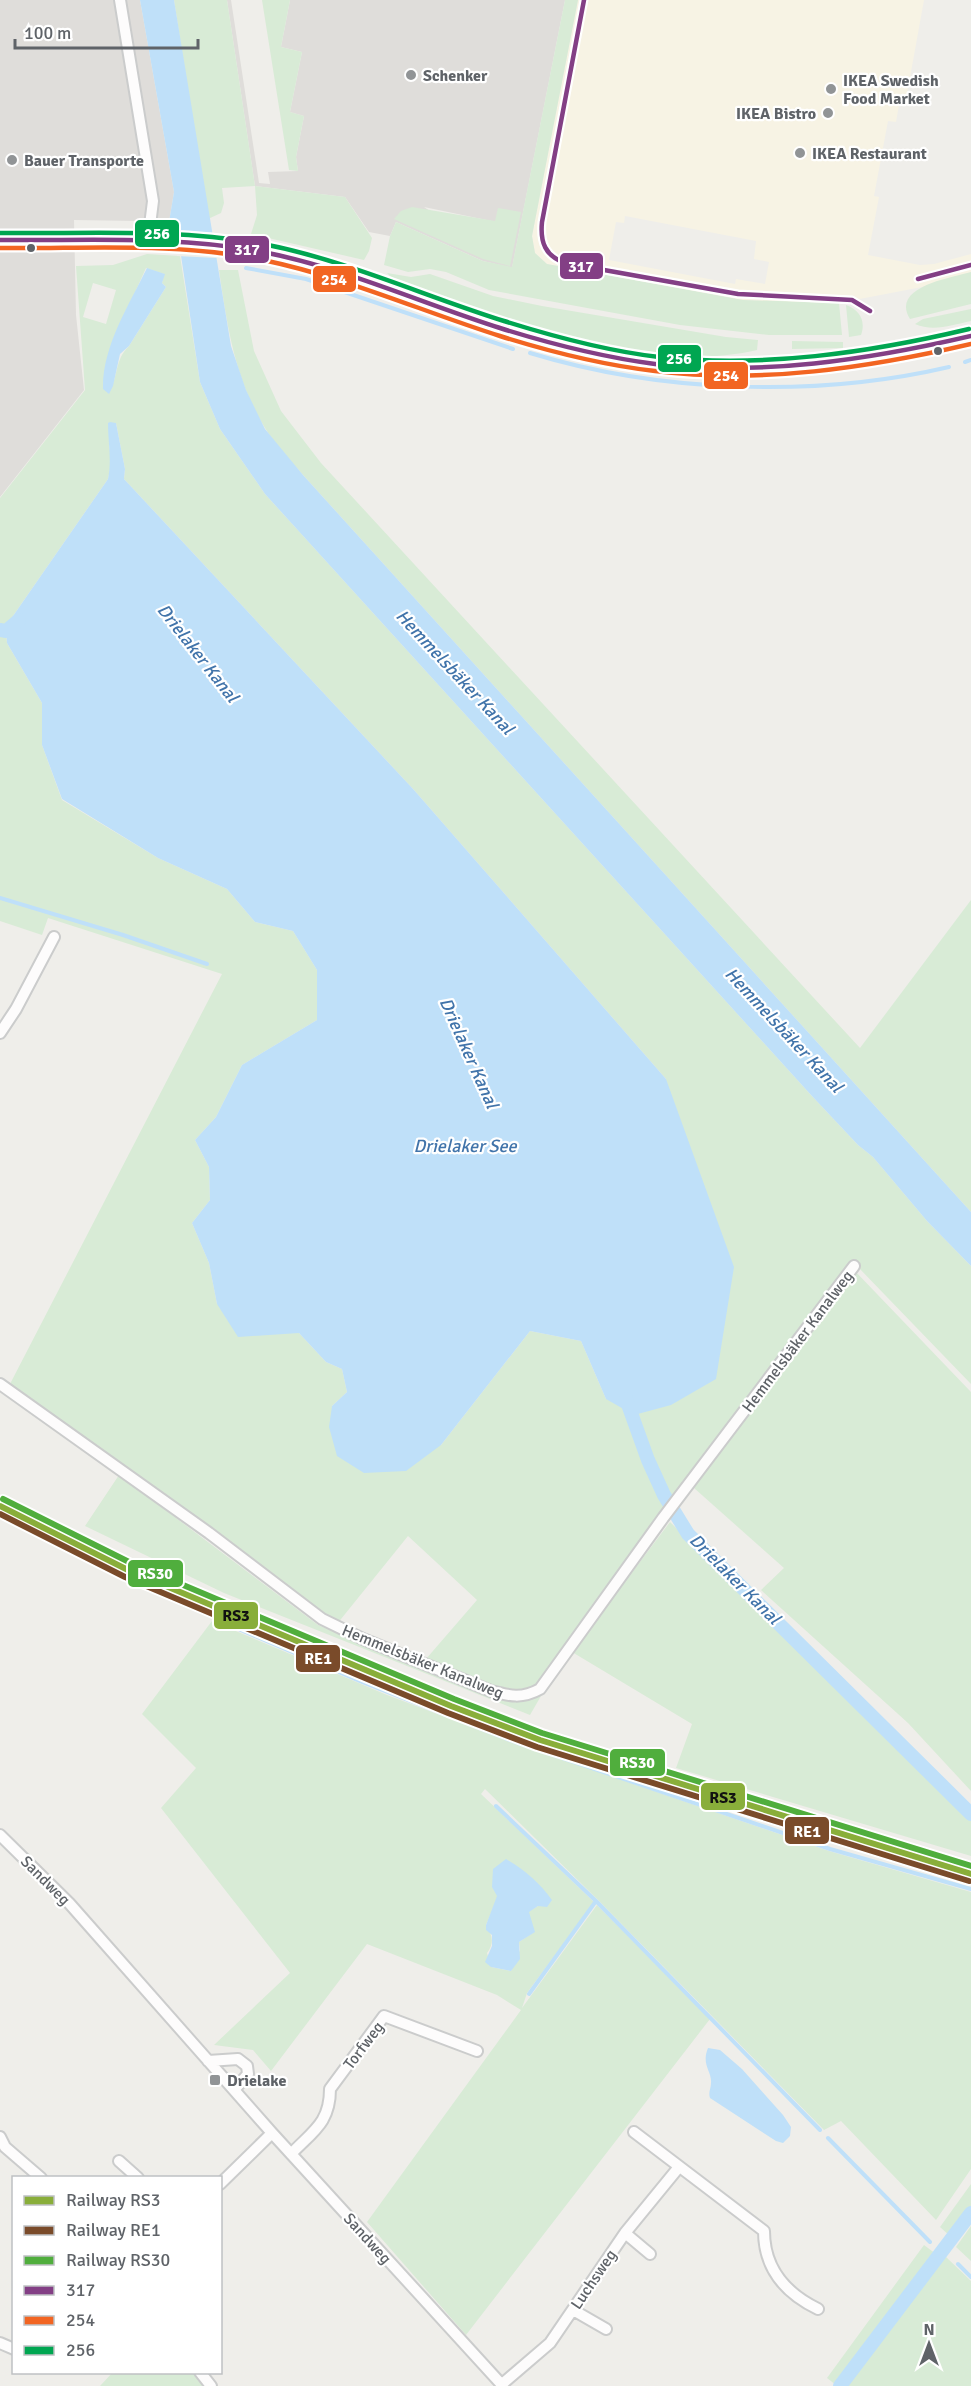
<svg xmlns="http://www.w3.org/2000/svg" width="971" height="2386" viewBox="0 0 971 2386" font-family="Signika,sans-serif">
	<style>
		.commercial { fill: #f7f3e4; fill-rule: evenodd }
		.industrial { fill: #dfddda; fill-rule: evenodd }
		.green { fill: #d8ebd6; fill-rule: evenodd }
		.water { fill: #bfe0f9 }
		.pier { fill: #efeeea }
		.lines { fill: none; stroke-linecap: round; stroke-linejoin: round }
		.stream { stroke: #bfe0f9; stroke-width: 4 }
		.canal { stroke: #bfe0f9; stroke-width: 14 }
		.street-casing { stroke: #cbcccc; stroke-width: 14 }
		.secondary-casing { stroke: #cacacb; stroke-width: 18 }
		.street { stroke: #fdfcfc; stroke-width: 10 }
		.secondary { stroke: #fdfcfc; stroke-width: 15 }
		.rail { stroke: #e4e4e4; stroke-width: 4; stroke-dasharray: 1.5 8; stroke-linecap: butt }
		.bus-1-casing { stroke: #fff; stroke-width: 9 }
		.bus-2-casing { stroke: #fff; stroke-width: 9 }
		.bus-3-casing { stroke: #fff; stroke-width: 9 }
		.bus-1 { stroke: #833f85; stroke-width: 4.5 }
		.bus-2 { stroke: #f26522; stroke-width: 4.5 }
		.bus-3 { stroke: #00a651; stroke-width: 4.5 }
		.rail-1-casing { stroke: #fff; stroke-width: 10 }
		.rail-2-casing { stroke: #fff; stroke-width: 10 }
		.rail-3-casing { stroke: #fff; stroke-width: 10 }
		.rail-1 { stroke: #89ae3a; stroke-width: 6 }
		.rail-2 { stroke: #7a4b2a; stroke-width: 6 }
		.rail-3 { stroke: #50ae3d; stroke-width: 6 }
		.poi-dot { fill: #919496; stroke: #fff; stroke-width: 2 }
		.bus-dot { fill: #5f6368; stroke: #fff; stroke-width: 2 }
		.labels { text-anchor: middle; stroke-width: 4.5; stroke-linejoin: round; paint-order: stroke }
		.poi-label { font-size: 16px; font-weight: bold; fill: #5f6368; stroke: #fff; text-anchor: start }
		.street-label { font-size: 16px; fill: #5f6368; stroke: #fff }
		.water-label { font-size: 18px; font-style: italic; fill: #4174aa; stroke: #fff }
		.line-badge { stroke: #fff; stroke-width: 2 }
		.badge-label { font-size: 16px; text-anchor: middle; font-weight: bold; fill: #fff }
		.pale-badge-label { font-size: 16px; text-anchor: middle; font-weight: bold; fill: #111 }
	</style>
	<rect width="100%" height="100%" fill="#efeeea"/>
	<!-- commercial -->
	<path class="commercial" d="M578 0H924L907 94H901L896 122 888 121 874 196 879 197 868 255 920 265 934 264 971 254V272L922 287 839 303H803L743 300 547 264 535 253 532 236ZM625 216 756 241 754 259 769 262 765 284 736 279 735 284 609 260 616 222 624 223Z"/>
	<!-- industrial -->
	<path class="industrial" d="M0 0H140L174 192 168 228 137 221 74 220 76 315 84 390 0 497Z
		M227 0H231L259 183 270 184 268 172 298 171 296 157 304 116 290 112 302 52 281 47 290 0H565L512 268 483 261 396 222 390 236 369 232 345 197 255 186ZM424 207 496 222 510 266Z"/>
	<!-- green -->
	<path class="green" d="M174 0H227L255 186 345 197 372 238 369 251 364 260 251 234 257 215 255 186 222 188 224 203 221 213 208 219Z
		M262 0H290L281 47 302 52 290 112 304 116 296 157 298 171 289 170Z
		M565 0H578L532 236 535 253 547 264 743 300 839 303 842 335H769L680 325 489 290 446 272 430 269 408 272 384 265 390 236 396 222 483 261 512 267Z
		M412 207 495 221 498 208 521 212 510 266 483 259 394 219 401 211Z
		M147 254 180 256 200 382 220 429 265 494 811 1095 858 1145 873 1157 927 1221 971 1266V1384L857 1266 855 1259 542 1680C538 1683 534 1688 530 1689 509 1700 448 1668 426 1659L477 1600 408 1536 337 1624 210 1528 10 1384 222 974 48 918 42 935 0 921V498L85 390 76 266 113 265ZM146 268 164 274 162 283 166 287 129 346C114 360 119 377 108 394L110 348ZM93 283 116 290 106 324 83 317ZM116 423 125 469 124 479 414 790 666 1079 606 1399 581 1341 530 1331 441 1445 332 1406 347 1392 342 1369 326 1362 299 1333 217 1304 209 1263 192 1223 210 1200 209 1167 195 1140 216 1117 242 1065 317 1020V970L293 931 255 922 227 889 158 858 62 800 42 745V703L7 643 6 631 13 616 108 479 112 460 109 446Z
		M219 270H238L254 351 281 411 321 463 860 1048 971 900V1212L303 475C290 460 275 445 265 428 235 380 227 325 219 270Z
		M971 272V304L910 319C890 287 950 278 971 272Z
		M387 273 411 277 430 274 493 296 542 306 726 337 758 340 757 350C640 377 501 320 393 279Z
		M846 305C860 310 866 321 861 335L849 337Z
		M971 309V321C952 325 933 332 915 324L923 319Z
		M792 341 843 342V348L792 349Z
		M854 1270 971 1392V1791L908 1723 761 1590 784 1568 694 1488Z
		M119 1475 318 1625 510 1702 541 1696 530 1715 224 1593 85 1526Z
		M670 1522 971 1817V1856L676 1768 692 1724 572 1652Z
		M212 1621 387 1695 517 1744 829 1851 971 1892V2169L936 2220 841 2121 824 2130 597 1899 485 1789 481 1794 594 1902 527 1993 522 2008 597 1905 710 2019 466 2335 367 2222 521 2010 497 1995 367 1944 271 2071 253 2050 214 2045 290 1973 161 1808 196 1768 142 1714ZM498 1896 538 1906 528 1912 534 1932 519 1942 520 1950 511 1971 491 1967 487 1953C495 1942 492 1935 486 1925Z
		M971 2184V2208L951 2237 940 2227Z
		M971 2226V2261L956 2247Z
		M924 2245 936 2254 836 2385 827 2378Z
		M946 2257 971 2281V2386H844Z
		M113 2372 193 2373 205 2386H100Z"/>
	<!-- water -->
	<path class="water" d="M140 0H174L231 346 246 390 265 429 303 475 971 1212V1266L927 1221 873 1157 858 1145 811 1095 265 494 220 429 200 382 177 229 168 228 174 192Z
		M147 268 165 274 162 283 166 287 129 346 120 354 113 386 109 394 103 389C102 347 129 305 147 268Z
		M110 422 116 423 125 469 124 479 414 790 666 1079 734 1267 716 1379 671 1405 634 1415 606 1399 581 1341 530 1331 441 1445 406 1471 364 1473 337 1456 329 1427 332 1406 347 1392 342 1369 326 1362 299 1333 238 1337 217 1304 209 1263 192 1223 210 1200 209 1167 195 1140 216 1117 242 1065 317 1020V970L293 931 255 922 227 889 158 858 62 799 42 745V703L7 643 6 631 13 616 108 479C112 460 108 443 108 423Z
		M506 1859C525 1870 539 1882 552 1900L547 1907 538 1906 529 1912 535 1932 519 1942 520 1959 511 1971 491 1967 485 1962 492 1946V1935L486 1930V1925L497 1896 492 1887 493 1869Z
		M708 2048 720 2050 742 2069 783 2115 791 2127 790 2136 783 2143 776 2141 710 2098C708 2092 711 2089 711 2083 712 2071 701 2065 708 2048Z"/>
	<!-- pier -->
	<path class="pier" d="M174 230 214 233 217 258 177 256Z"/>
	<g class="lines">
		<!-- stream -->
		<path class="stream" d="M246 268 306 279 513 349
			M530 353C661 393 816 398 949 367
			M965 362 971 360
			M0 898 123 935 207 964
			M220 1621 362 1682 515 1742 830 1849 971 1889
			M496 1806 596 1901 820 2130
			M529 1994 596 1901
			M828 2138 930 2242
			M958 2264 971 2277"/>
		<!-- canal -->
		<path class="canal" d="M0 630 6 631 19 620
			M626 1399 648 1460 664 1495 688 1534 971 1814
			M840 2386 971 2213"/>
		<!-- street casing -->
		<g class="street-casing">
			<path id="street" d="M120 0 153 201 148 241
				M0 1033 16 1009 54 937
				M0 1384 209 1533 322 1619 363 1639 491 1691C510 1696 522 1699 540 1689L663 1518 854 1266
				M0 1835 69 1903 272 2133 503 2386
				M208 2061 238 2059 247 2066 248 2074 234 2090
				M634 2132 764 2231C764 2268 785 2293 818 2309
				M0 2137 5 2147 41 2178
				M291 2154C313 2131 330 2123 330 2089L384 2016 477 2051
				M119 2161 138 2178
				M220 2184 272 2133
				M625 2233 650 2254
				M573 2310 606 2329
				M0 2343 14 2349
				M200 2372 211 2386
				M501 2385 550 2343 625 2233 679 2167"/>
		</g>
		<!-- secondary casing -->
		<g class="secondary-casing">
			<path id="secondary" d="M0 240C87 242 177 235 263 252 345 269 421 303 500 328 558 346 619 362 680 366 778 372 876 360 971 336"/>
		</g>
		<!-- street -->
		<use href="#street" class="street"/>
		<!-- secondary -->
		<use href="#secondary" class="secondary"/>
		<!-- rail -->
		<path class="rail" d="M0 1513 110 1562"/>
		<!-- bus-1 casing -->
		<g class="bus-1-casing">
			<path id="bus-1" d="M584 0 542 222C540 242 545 256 565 263L738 294 852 300 870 311
				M0 240C87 241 177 235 263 252 345 268 421 303 500 328 551 344 602 357 655 364 761 376 868 360 971 336
				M918 279 971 265"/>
		</g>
		<!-- bus-2 casing -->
		<g class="bus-2-casing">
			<path id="bus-2" d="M0 248C87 249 177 242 263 260 345 277 421 311 500 336 551 352 602 365 655 371 761 384 868 368 971 344"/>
		</g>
		<!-- bus-3 casing -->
		<g class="bus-3-casing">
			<path id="bus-3" d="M0 233C88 234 176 228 263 244 346 260 424 296 504 321 555 337 606 351 659 357 763 368 868 353 969 329"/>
		</g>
		<!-- bus-1 -->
		<use href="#bus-1" class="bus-1"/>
		<!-- bus-2 -->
		<use href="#bus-2" class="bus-2"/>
		<!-- bus-3 -->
		<use href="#bus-3" class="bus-3"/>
		<!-- rail-1 casing -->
		<g class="rail-1-casing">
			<path id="rail-1" d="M0 1506 128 1570 451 1706 540 1740 971 1874"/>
		</g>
		<!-- rail-2 casing -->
		<g class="rail-2-casing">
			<path id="rail-2" d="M0 1514 125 1577 448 1713 537 1747 969 1881"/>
		</g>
		<!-- rail-3 casing -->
		<g class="rail-3-casing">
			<path id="rail-3" d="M3 1499 131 1563 454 1699 542 1733 971 1866"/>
		</g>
		<!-- rail-1 -->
		<use href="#rail-1" class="rail-1"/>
		<!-- rail-2 -->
		<use href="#rail-2" class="rail-2"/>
		<!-- rail-3 -->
		<use href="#rail-3" class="rail-3"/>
	</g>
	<!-- markers -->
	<g class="poi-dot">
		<circle cx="411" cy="75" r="6"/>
		<circle cx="831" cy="89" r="6"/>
		<circle cx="828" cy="113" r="6"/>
		<circle cx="800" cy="153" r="6"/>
		<circle cx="12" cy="160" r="6"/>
		<rect x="209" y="2074" width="12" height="12" rx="3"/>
	</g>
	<g class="bus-dot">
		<circle cx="31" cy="248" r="5"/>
		<circle cx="938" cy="351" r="5"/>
	</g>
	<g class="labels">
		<!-- poi labels -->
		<g class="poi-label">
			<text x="423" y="81">Schenker</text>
			<text x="843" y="86">IKEA Swedish<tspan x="843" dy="18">Food Market</tspan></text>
			<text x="816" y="119" text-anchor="end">IKEA Bistro</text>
			<text x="812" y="159">IKEA Restaurant</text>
			<text x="24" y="166">Bauer Transporte</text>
			<text x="227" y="2086">Drielake</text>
		</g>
		<!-- street labels -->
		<g class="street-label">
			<text transform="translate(797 1341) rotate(-53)" y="6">Hemmelsbäker Kanalweg</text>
			<text transform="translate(423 1661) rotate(22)" y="6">Hemmelsbäker Kanalweg</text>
			<text transform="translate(46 1880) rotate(45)" y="6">Sandweg</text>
			<text transform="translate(363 2045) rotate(-53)" y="6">Torfweg</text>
			<text transform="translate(368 2238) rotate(48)" y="6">Sandweg</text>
			<text transform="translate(593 2279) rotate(-56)" y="6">Luchsweg</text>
		</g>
		<!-- water labels -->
		<g class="water-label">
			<text transform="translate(198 653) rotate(52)" y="6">Drielaker Kanal</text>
			<text transform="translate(455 672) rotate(47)" y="6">Hemmelsbäker Kanal</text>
			<text transform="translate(784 1030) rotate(47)" y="6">Hemmelsbäker Kanal</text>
			<text transform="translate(469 1053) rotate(66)" y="6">Drielaker Kanal</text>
			<text x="465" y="1152">Drielaker See</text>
			<text transform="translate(735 1579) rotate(45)" y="6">Drielaker Kanal</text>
		</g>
	</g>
	<g class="line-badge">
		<rect x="134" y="219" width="46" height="29" rx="6" fill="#00a651"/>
		<rect x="224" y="235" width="46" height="29" rx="6" fill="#833f85"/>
		<rect x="559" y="252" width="45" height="28" rx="6" fill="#833f85"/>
		<rect x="312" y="265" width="45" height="28" rx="6" fill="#f26522"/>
		<rect x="657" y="344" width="45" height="29" rx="6" fill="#00a651"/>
		<rect x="703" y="361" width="46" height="29" rx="6" fill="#f26522"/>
		<rect x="127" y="1559" width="57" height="29" rx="6" fill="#50ae3d"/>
		<rect x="213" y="1601" width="46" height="29" rx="6" fill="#89ae3a"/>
		<rect x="295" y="1644" width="46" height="29" rx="6" fill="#7a4b2a"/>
		<rect x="609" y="1748" width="57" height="29" rx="6" fill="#50ae3d"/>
		<rect x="700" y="1782" width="46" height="29" rx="6" fill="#89ae3a"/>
		<rect x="784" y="1816" width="46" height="29" rx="6" fill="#7a4b2a"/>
	</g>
	<g class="badge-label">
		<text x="157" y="239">256</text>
		<text x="247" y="255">317</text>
		<text x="581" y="272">317</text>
		<text x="334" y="285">254</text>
		<text x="679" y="364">256</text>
		<text x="726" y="381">254</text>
		<text x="155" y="1579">RS30</text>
		<text x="318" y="1664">RE1</text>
		<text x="637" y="1768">RS30</text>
		<text x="807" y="1837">RE1</text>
	</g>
	<g class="pale-badge-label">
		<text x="236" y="1621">RS3</text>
		<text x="723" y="1803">RS3</text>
	</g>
	<!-- legend -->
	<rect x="12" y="2176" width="210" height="198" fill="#ffffff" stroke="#bfc1c3" stroke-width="1.5"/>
	<rect x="24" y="2196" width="30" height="9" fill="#89ae3a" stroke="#bfc1c3" stroke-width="1.5"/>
	<text x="66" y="2206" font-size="18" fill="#5f6368">Railway RS3</text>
	<rect x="24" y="2226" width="30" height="9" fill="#7a4b2a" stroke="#bfc1c3" stroke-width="1.5"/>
	<text x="66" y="2236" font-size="18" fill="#5f6368">Railway RE1</text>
	<rect x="24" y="2256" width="30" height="9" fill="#50ae3d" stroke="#bfc1c3" stroke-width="1.5"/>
	<text x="66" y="2266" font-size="18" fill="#5f6368">Railway RS30</text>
	<rect x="24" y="2286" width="30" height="9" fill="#833f85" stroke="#bfc1c3" stroke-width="1.5"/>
	<text x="66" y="2296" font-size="18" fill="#5f6368">317</text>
	<rect x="24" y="2316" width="30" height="9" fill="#f26522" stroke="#bfc1c3" stroke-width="1.5"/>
	<text x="66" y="2326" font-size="18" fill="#5f6368">254</text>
	<rect x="24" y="2346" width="30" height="9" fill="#00a651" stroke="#bfc1c3" stroke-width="1.5"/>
	<text x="66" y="2356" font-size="18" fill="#5f6368">256</text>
	<!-- north arrow -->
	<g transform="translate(929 2344)" stroke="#ffffff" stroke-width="4.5" paint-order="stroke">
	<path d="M0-4.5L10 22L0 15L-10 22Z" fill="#5f6368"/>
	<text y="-9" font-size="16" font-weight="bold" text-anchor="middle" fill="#5f6368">N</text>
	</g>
	<!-- scale -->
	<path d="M15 39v9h183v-9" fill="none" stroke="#5f6368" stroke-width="3"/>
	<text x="24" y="39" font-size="18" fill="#5f6368" stroke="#ffffff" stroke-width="4.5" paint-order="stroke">100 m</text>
</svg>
